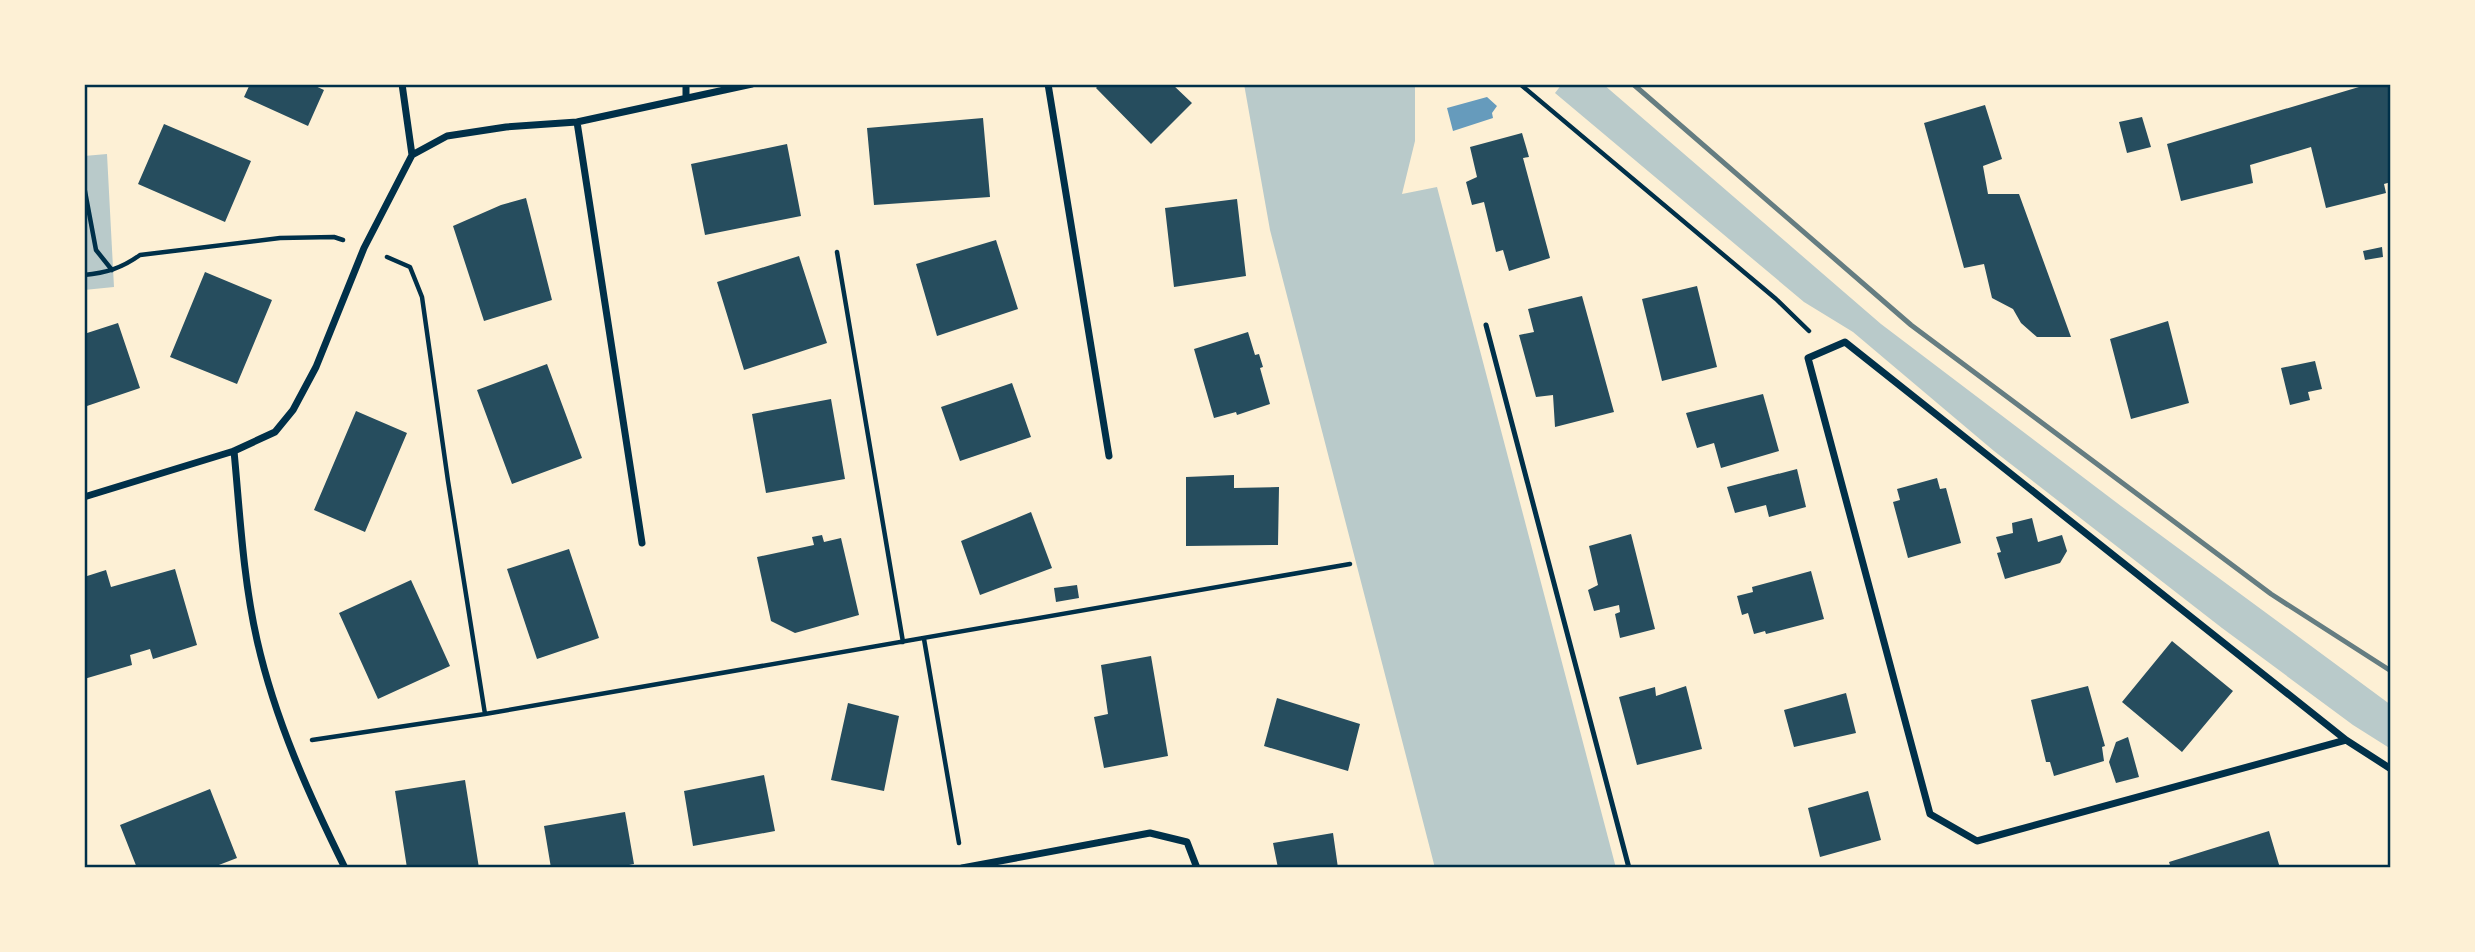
<svg xmlns="http://www.w3.org/2000/svg" width="2475" height="952" viewBox="0 0 2475 952" font-family="'Varela Round',sans-serif">
	<style>
		.green { fill: #b9caca }
		.water { fill: #669bbc }
		.building { fill: #264d5e }
		.lines { fill: none; stroke-linecap: round; stroke-linejoin: round }
		.path { stroke: #003049; stroke-width: 4.5 }
		.service { stroke: #003049; stroke-width: 5 }
		.minor { stroke: #003049; stroke-width: 7 }
		.rail { stroke: #657d81; stroke-width: 5 }
		.neatline { fill: none; stroke: #003049; stroke-width: 2.5 }
	</style>
	<rect width="100%" height="100%" fill="#fdf0d5"/>
	<!-- green -->
	<path class="green" d="M1244 84H1415V141L1402 194 1437 187 1616 868H1435L1270 230Z
		M1562 84H1603L1881 324 2121 506 2391 705V749L2353 725 2222 628 1994 451 1853 332 1804 302 1555 93Z
		M107 154 114 287 84 290V156Z"/>
	<!-- water -->
	<path class="water" d="M1487 97 1497 106 1492 113 1493 118 1453 131 1447 108Z"/>
	<!-- building -->
	<path class="building" d="M250 84H311L324 90 308 126 244 97Z
		M1100 84H1172L1192 103 1151 144 1096 88Z
		M2369 84H2391V182L2384 184 2386 193 2326 208 2311 147 2250 165 2253 183 2181 201 2167 144Z
		M1985 105 2002 159 1983 166 1988 194H2019L2071 337H2037L2021 323 2013 309 1992 298 1984 264 1964 268 1924 123Z
		M2142 117 2151 147 2127 153 2119 122Z
		M983 118 990 197 874 205 867 128Z
		M164 124 251 161 225 222 138 184Z
		M1522 133 1529 157 1523 158 1550 258 1509 271 1503 250 1496 252 1484 202 1472 205 1466 182 1477 177 1470 147Z
		M787 144 801 216 705 235 691 164Z
		M526 198 552 300 484 321 453 226 501 205Z
		M1237 199 1246 276 1174 287 1165 208Z
		M996 240 1018 309 937 336 916 264Z
		M2382 247 2383 257 2365 260 2363 251Z
		M799 256 827 343 744 370 717 282Z
		M205 272 272 300 237 384 170 357Z
		M1697 286 1717 367 1662 381 1642 299Z
		M1582 296 1614 412 1555 427 1553 395 1536 397 1519 335 1534 332 1528 309Z
		M2168 321 2189 403 2131 419 2110 339Z
		M118 323 140 388 84 407V334Z
		M1248 332 1255 355 1259 354 1263 367 1260 368 1270 404 1237 415 1236 412 1214 418 1194 349Z
		M2315 361 2322 389 2308 392 2310 400 2290 405 2281 368Z
		M547 364 582 458 512 484 477 390Z
		M1012 383 1031 437 960 461 941 407Z
		M1763 394 1779 451 1721 468 1714 443 1697 448 1686 413Z
		M831 399 845 479 766 493 752 414Z
		M356 411 407 433 365 532 314 510Z
		M1797 469 1806 507 1769 517 1766 505 1735 513 1727 487Z
		M1234 475V488L1279 487 1278 545 1186 546V477Z
		M1937 478 1940 489 1946 488 1961 543 1908 558 1893 502 1900 500 1897 489Z
		M1031 512 1052 568 980 595 961 541Z
		M2032 518 2038 542 2062 535 2067 551 2060 563 2005 579 1997 553 2001 552 1996 537 2013 533 2012 523Z
		M1631 534 1655 629 1620 638 1615 614 1620 612 1619 605 1594 611 1588 590 1598 585 1589 546Z
		M822 535 824 542 841 538 859 615 795 633 771 621 757 557 814 545 812 537Z
		M569 549 599 638 537 659 507 569Z
		M175 569 197 645 153 659 150 649 130 655 132 665 84 679V577L106 570 111 587Z
		M1811 571 1824 619 1766 634 1765 631 1754 634 1748 613 1742 615 1737 596 1753 592 1752 587Z
		M411 580 450 666 378 699 339 613Z
		M1077 585 1079 598 1056 602 1054 588Z
		M2172 641 2233 691 2182 752 2122 702Z
		M1151 656 1168 756 1104 768 1094 717 1108 714 1101 665Z
		M1686 686 1702 749 1637 765 1619 697 1655 687 1656 696Z
		M2088 686 2105 746 2102 747 2104 761 2054 776 2050 762H2046L2031 700Z
		M1846 693 1856 733 1794 747 1784 710Z
		M1277 698 1360 724 1348 771 1264 746Z
		M848 703 899 716 884 791 831 780Z
		M2128 737 2139 777 2116 783 2109 762 2116 742Z
		M764 775 775 831 693 846 684 791Z
		M465 780 479 868H407L395 791Z
		M210 789 237 858 211 868H137L120 825Z
		M1868 791 1881 840 1820 857 1808 808Z
		M625 812 634 864 614 868H551L544 826Z
		M2269 831 2280 868H2171L2169 862Z
		M1333 833 1338 868H1278L1273 843Z"/>
	<g class="lines">
		<!-- path -->
		<path class="path" d="M1520 84 1776 299 1809 331
			M84 186 96 250 112 270
			M837 252 903 642
			M387 257 410 267 422 297 448 481 485 714
			M84 275C106 273 122 268 140 255L280 238 334 237 343 240
			M924 639 959 843
			M312 740 485 714 1350 564"/>
		<!-- service -->
		<path class="service" d="M1486 325 1629 868"/>
		<!-- minor -->
		<path class="minor" d="M402 84 412 155
			M686 84V97
			M1048 84 1109 456
			M577 122 642 543
			M234 451C240 514 243 578 257 640 275 720 309 795 345 868
			M84 497 234 451 275 432 293 410 316 367 364 248 412 155 447 136 506 127 577 122 752 84
			M2346 740 1977 841 1930 814 1808 358 1845 342 2346 740 2391 769
			M962 868 1150 833 1187 842 1197 868"/>
		<!-- rail -->
		<path class="rail" d="M1633 84 1911 325 2271 594 2391 671"/>
	</g>
	<!-- border -->
	<rect width="2475" height="952" fill="none" stroke="#fdf0d5" stroke-width="172"/>
	<rect x="86" y="86" width="2303" height="780" class="neatline"/>
</svg>
